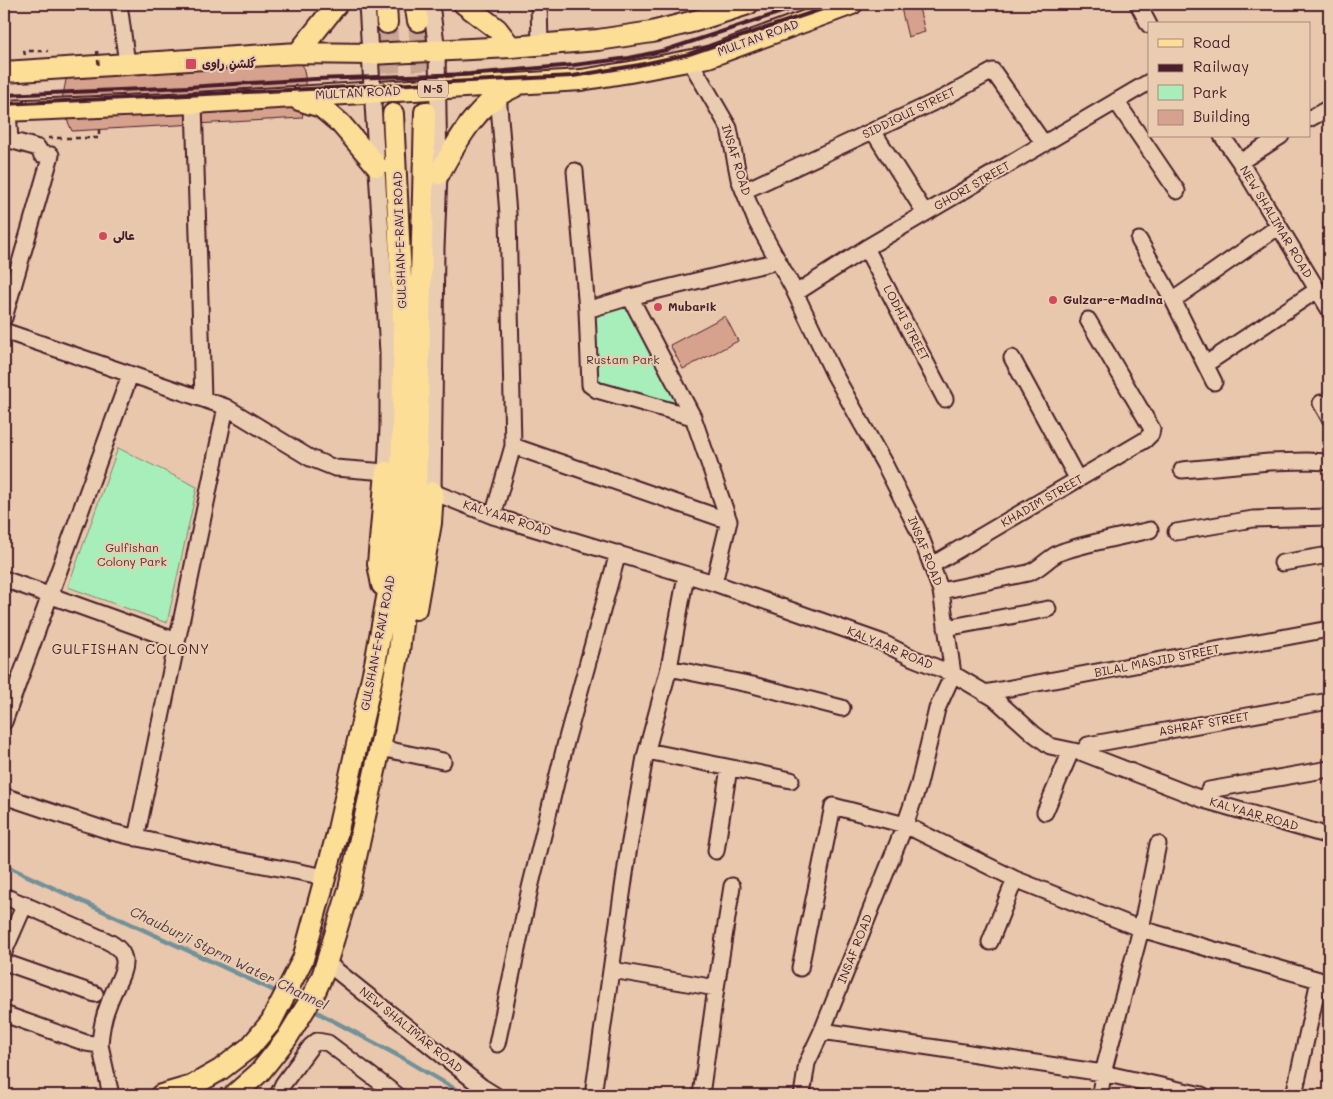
<svg xmlns="http://www.w3.org/2000/svg" width="1333" height="1099" viewBox="0 0 1333 1099" font-family="Mali,'Playpen Sans Arabic',sans-serif">
	<style>
		.green { fill: #a8eeba; stroke: #798672 }
		.lines { fill: none; stroke-linecap: round; stroke-linejoin: round }
		.stream { stroke: #729199; stroke-width: 4.5 }
		.building { fill: #d6a28d; stroke: #4a1f2b }
		.major-tunnel { stroke: #c9a592; stroke-width: 20; stroke-dasharray: 20 10; stroke-linecap: butt }
		.minor-casing { stroke: #4a1f2b; stroke-width: 19 }
		.major-casing { stroke: #4a1f2b; stroke-width: 24 }
		.path { stroke: #4a1f2b; stroke-width: 2.5; stroke-dasharray: 5 4; stroke-linecap: butt }
		.minor { stroke: #eacdb1; stroke-width: 15 }
		.major { stroke: #fdde96; stroke-width: 20 }
		.rail { stroke: #4a1f2b; stroke-width: 4 }
		.path-bridge { stroke: #4a1f2b; stroke-width: 2.5; stroke-dasharray: 5 4; stroke-linecap: butt }
		.poi-dot { fill: #d1495b; stroke: #eacdb1; stroke-width: 2 }
		.labels { text-anchor: middle; stroke-width: 4; stroke-linejoin: round; paint-order: stroke }
		.shield { fill: #eacdb1; stroke: #7a5353; stroke-width: 1 }
		.shield-label { font-size: 11px; font-weight: bold; fill: #4a1f2b }
		.street-label { font-size: 12px; fill: #4a1f2b; stroke: #eacdb1 }
		.poi-label { font-size: 12px; font-weight: bold; fill: #4a1f2b; stroke: #eacdb1; text-anchor: start }
		.park-label { font-size: 12px; fill: #533439; stroke: #eacdb1 }
		.neighbourhood-label { font-size: 14px; letter-spacing: 1px; fill: #4a1f2b; stroke: #eacdb1 }
		.water-label { font-size: 14px; font-style: italic; fill: #543c46; stroke: #eacdb1 }
	</style>
	<rect width="100%" height="100%" fill="#e9c7ac"/>
	<filter id="ink" filterUnits="userSpaceOnUse"><feTurbulence type="fractalNoise" baseFrequency=".02" numOctaves="2"/><feDisplacementMap in="SourceGraphic" scale="10" xChannelSelector="R" yChannelSelector="G"/><feConvolveMatrix kernelMatrix="1 2 1 2 8 2 1 2 1" color-interpolation-filters="sRGB"/></filter>
	<g filter="url(#ink)">
		<!-- green -->
		<path class="green" d="M631 300 693 417 597 390 587 310Z
			M118 448 197 487 167 623 68 587Z"/>
		<g class="lines">
			<!-- stream -->
			<path class="stream" d="M4 865 279 993
				M311 1009 399 1056 465 1095"/>
		</g>
		<!-- building -->
		<path class="building" d="M900 4H918L925 32 908 37Z
			M299 58 303 66 305 76V104L302 118 72 131 65 115 62 100 67 75Z
			M725 316 738 341 683 369 670 345Z"/>
		<g class="lines">
			<!-- major-tunnel -->
			<path class="major-tunnel" d="M418 21 425 112
				M387 23 393 114"/>
			<!-- minor casing -->
			<g class="minor-casing">
				<path id="minor" d="M119 4 127 64
					M431 4 437 51 439 174 436 248 433 492 493 516 714 583 881 642 913 658 953 674 994 698 1034 734 1050 746 1083 753 1204 800 1329 836
					M539 4 540 44
					M1138 4 1149 25
					M690 61 729 128 739 179 756 221 792 286 833 372 886 467 919 532 941 591 953 674 937 709 919 784 905 825 822 1031 807 1063 802 1095
					M498 94 508 214 513 446 729 521
					M1116 101 1177 191
					M194 103 203 399
					M1309 119 1329 108
					M873 131 925 213
					M1222 136 1240 162 1329 309
					M1240 162 1281 136
					M575 171 587 310 590 385 597 390 693 417
					M744 191 943 98 993 71 1044 144
					M1139 240 1173 300 1214 382
					M866 248 945 399
					M796 293 866 248 1149 82
					M630 297 693 417 729 521 714 583
					M1173 300 1278 227
					M587 310 630 297 778 261
					M4 318 51 155 41 154 38 148 10 140 8 111
					M4 331 226 407 310 458 335 468 386 472 388 428V352L367 4
					M1012 358 1078 480
					M1206 364 1317 290
					M1321 403 1329 417
					M1182 470 1269 462 1306 461 1329 462
					M493 516 513 446
					M1176 532 1253 519 1329 517
					M1282 563 1329 555
					M932 565 1145 440 1151 434 1152 429 1088 320
					M4 579 177 641
					M941 591 1028 573C1041 569 1048 557 1061 552 1090 542 1121 537 1150 530
					M946 628 1048 609
					M669 668 753 685 842 708
					M984 693 1329 629
					M4 722 130 375
					M380 748 443 761
					M647 751 791 780
					M1083 753 1088 745 1329 701
					M4 796 112 832 216 856 326 877
					M1204 800 1209 790 1329 769
					M1045 812 1071 751
					M136 838 226 407
					M716 851 729 768
					M4 896 105 940C140 956 118 977 109 1003 103 1017 101 1030 100 1045
					M990 942 1015 879
					M4 952 25 904
					M4 962 95 994
					M327 963 482 1087 495 1095
					M800 968 833 806 905 825 1015 879 1141 929 1319 980 1294 1095
					M612 970 716 988 701 1095
					M716 988 732 886
					M4 1014 86 1043 100 1045 111 1095
					M822 1031 1103 1073 1202 1095
					M497 1044 530 888 567 738 618 553
					M278 1095 283 1084 311 1046 317 1041 328 1043 397 1095
					M593 1095 628 853 645 757 669 668 686 575
					M1100 1095 1103 1073 1141 929 1158 844"/>
			</g>
			<!-- major casing -->
			<g class="major-casing">
				<path id="major" d="M386 4 387 23
					M415 4 418 21
					M464 4 497 29 511 47
					M298 53 337 4
					M4 72 298 53 370 54 511 47 598 40 652 32 695 21 748 4
					M299 100 321 107 341 124 377 166
					M4 111 194 103 581 80 630 72 708 57 852 4
					M439 174C457 141 478 102 514 87
					M382 585 378 564 386 472
					M416 609 431 523 433 492
					M161 1095 192 1086 220 1070 250 1047 271 1022 303 959 337 834 375 664 391 576 401 485 404 340 393 114
					M234 1095 260 1072 287 1038 314 994 323 974 349 889 380 748 399 652 416 488 425 112"/>
			</g>
			<!-- path -->
			<path class="path" d="M25 55 24 51H48
				M48 138H99V129"/>
			<!-- minor -->
			<use href="#minor" class="minor"/>
			<!-- major -->
			<use href="#major" class="major"/>
			<!-- rail -->
			<path class="rail" d="M4 95 188 87 315 79 470 74 574 65 629 58 666 50 806 4
				M4 104 573 76 639 65 689 54 837 4"/>
			<!-- path-bridge -->
			<path class="path-bridge" d="M97 51 99 68"/>
		</g>
	</g>
	<!-- markers -->
	<g class="poi-dot">
		<rect x="185" y="58" width="12" height="12" rx="2.5"/>
		<circle cx="103" cy="236" r="5"/>
		<circle cx="1053" cy="300" r="5"/>
		<circle cx="658" cy="307" r="5"/>
	</g>
	<g class="labels">
		<!-- shield labels -->
		<rect class="shield" x="418" y="80.5" width="30" height="17" rx="4"/>
		<g class="shield-label">
			<text x="433" y="93">N-5</text>
		</g>
		<!-- street labels -->
		<g class="street-label">
			<text transform="translate(758 38) rotate(-20)" y="4">MULTAN ROAD</text>
			<text transform="translate(358 93) rotate(-3)" y="4">MULTAN ROAD</text>
			<text transform="translate(909 113) rotate(-26)" y="4">SIDDIQUI STREET</text>
			<text transform="translate(736 160) rotate(73)" y="4">INSAF ROAD</text>
			<text transform="translate(972 186) rotate(-30)" y="4">GHORI STREET</text>
			<text transform="translate(1276 222) rotate(59)" y="4">NEW SHALIMAR ROAD</text>
			<text transform="translate(400 240) rotate(-92)" y="4">GULSHAN-E-RAVI ROAD</text>
			<text transform="translate(906 323) rotate(62)" y="4">LODHI STREET</text>
			<text transform="translate(1042 501) rotate(-30)" y="4">KHADIM STREET</text>
			<text transform="translate(507 518) rotate(18)" y="4">KALYAAR ROAD</text>
			<text transform="translate(925 551) rotate(68)" y="4">INSAF ROAD</text>
			<text transform="translate(378 643) rotate(-79)" y="4">GULSHAN-E-RAVI ROAD</text>
			<text transform="translate(890 648) rotate(23)" y="4">KALYAAR ROAD</text>
			<text transform="translate(1157 661) rotate(-11)" y="4">BILAL MASJID STREET</text>
			<text transform="translate(1204 724) rotate(-10)" y="4">ASHRAF STREET</text>
			<text transform="translate(1254 814) rotate(16)" y="4">KALYAAR ROAD</text>
			<text transform="translate(855 949) rotate(-68)" y="4">INSAF ROAD</text>
			<text transform="translate(411 1030) rotate(39)" y="4">NEW SHALIMAR ROAD</text>
		</g>
		<!-- poi labels -->
		<g class="poi-label">
			<text x="202" y="68">گلشنِ راوی</text>
			<text x="113" y="240">عالی</text>
			<text x="1063" y="304">Gulzar-e-Madina</text>
			<text x="668" y="311">Mubarik</text>
		</g>
		<!-- park labels -->
		<g class="park-label">
			<text x="623" y="364">Rustam Park</text>
			<text x="132" y="552">Gulfishan<tspan x="132" dy="14">Colony Park</tspan></text>
		</g>
		<!-- neighbourhood labels -->
		<g class="neighbourhood-label">
			<text x="131" y="654">GULFISHAN COLONY</text>
		</g>
		<!-- water labels -->
		<g class="water-label">
			<text transform="translate(229 958) rotate(26)" y="5">Chauburji Stprm Water Channel</text>
		</g>
	</g>
	<!-- margin -->
	<rect width="1333" height="1099" fill="none" stroke="#eacdb1" stroke-width="20"/>
	<rect x="10" y="10" width="1313" height="1079" fill="none" stroke="#4a1f2b" stroke-width="2" filter="url(#ink)"/>
	<!-- legend -->
	<rect x="1148" y="22" width="162" height="115" fill="#eacdb1" stroke="#aa877b"/>
	<rect x="1158" y="39" width="25" height="8" fill="#fdde96" stroke="#aa877b"/>
	<text x="1193" y="48" font-size="15" fill="#4a1f2b">Road</text>
	<rect x="1158" y="64" width="25" height="8" fill="#4a1f2b" stroke="#aa877b"/>
	<text x="1193" y="72" font-size="15" fill="#4a1f2b">Railway</text>
	<rect x="1158" y="85" width="25" height="15" fill="#a8eeba" stroke="#aa877b"/>
	<text x="1193" y="98" font-size="15" fill="#4a1f2b">Park</text>
	<rect x="1158" y="110" width="25" height="15" fill="#d6a28d" stroke="#aa877b"/>
	<text x="1193" y="122" font-size="15" fill="#4a1f2b">Building</text>
</svg>
